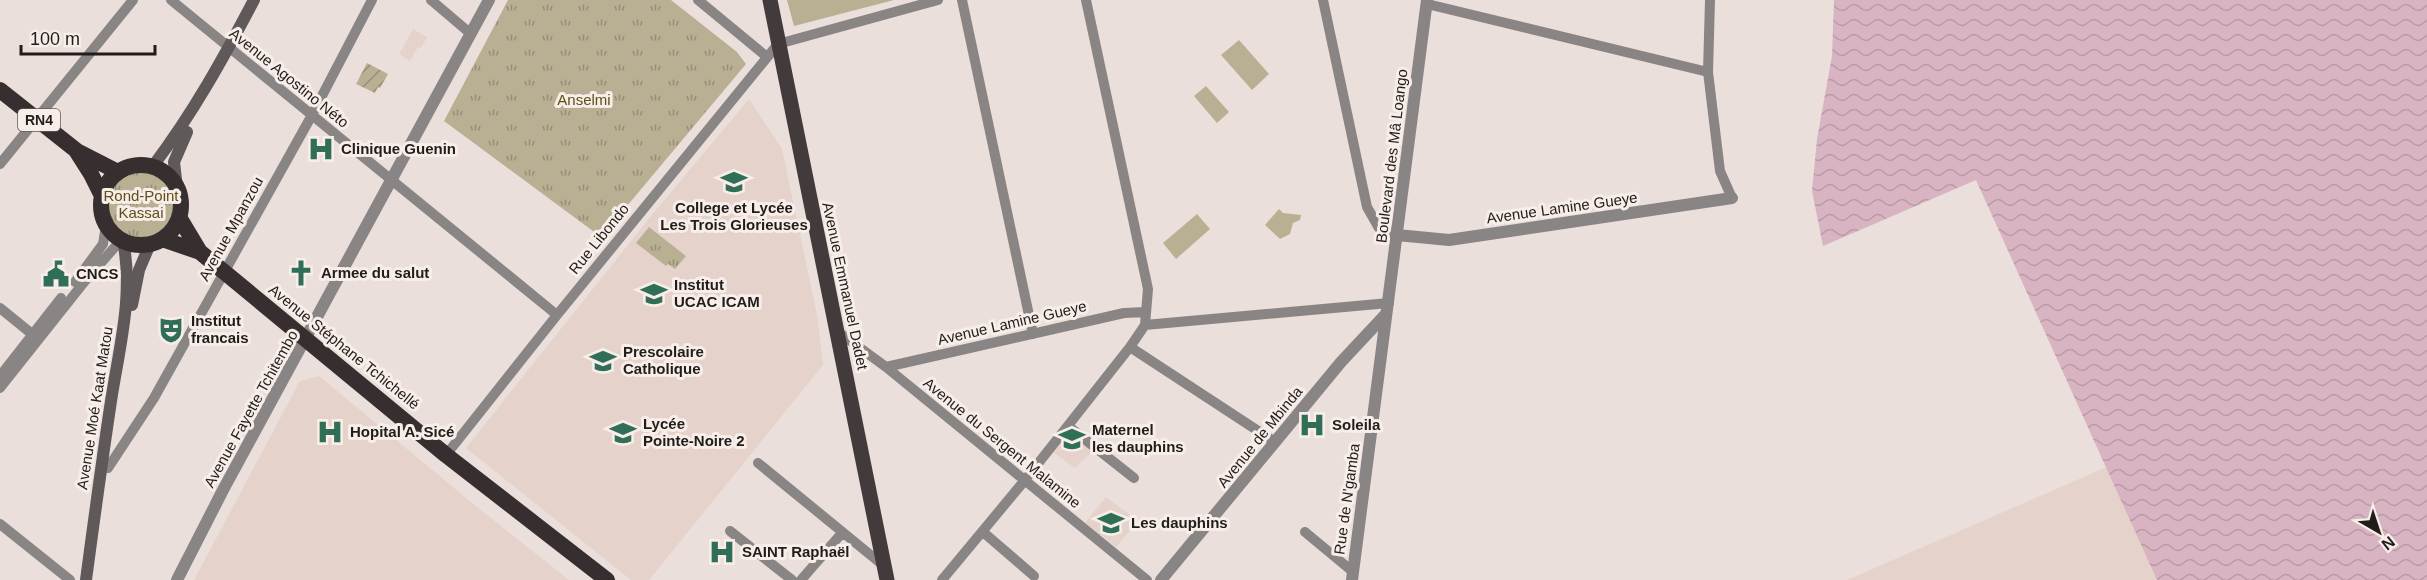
<svg xmlns="http://www.w3.org/2000/svg" width="2427" height="580" viewBox="0 0 2427 580" font-family="Helvetica,sans-serif">
	<style>
		.built { fill: #e5d2cb }
		.grass { fill: #b9b094 }
		.park { fill: url(#park-tufts) }
		.garden { fill: url(#garden-furrows) }
		.water { fill: url(#water-waves) }
		.lines { fill: none; stroke-linecap: round; stroke-linejoin: round }
		.minor { stroke: #8a8585; stroke-width: 10 }
		.tertiary { stroke: #8a8585; stroke-width: 12 }
		.secondary { stroke: #605959; stroke-width: 12 }
		.primary { stroke: #433b3b; stroke-width: 15 }
		.trunk { stroke: #372f2f; stroke-width: 16 }
		.labels { text-anchor: middle; stroke-width: 6; stroke-linejoin: round; paint-order: stroke }
		.shield { fill: #f7ede9; stroke: #605b59; stroke-width: 1.5 }
		.shield-label { font-size: 14px; font-weight: bold; fill: #201d1b }
		.street-label { font-size: 15px; fill: #201d1b; stroke: #f7ede9 }
		.park-label { font-size: 15px; fill: #604f17; stroke: #f7ede9 }
		.poi-label { font-size: 15px; font-weight: bold; fill: #201d1b; stroke: #f7ede9; text-anchor: start }
	</style>
	<defs>
		<pattern id="park-tufts" width="24" height="20" patternUnits="userSpaceOnUse" patternTransform="scale(1.5)"><rect width="24" height="20" fill="#b9b094"/><path d="M3 7l-1-3M5 7V3M7 7l1-3M15 17l-1-3M17 17v-4M19 17l1-3" fill="none" stroke="#968f78"/></pattern>
		<pattern id="garden-furrows" width="10" height="10" patternUnits="userSpaceOnUse" patternTransform="scale(1.5)"><rect width="10" height="10" fill="#b9b094"/><path d="M-1 1l2-2M0 10L10 0M9 11l2-2" fill="none" stroke="#968f78"/></pattern>
		<pattern id="water-waves" width="16" height="10" patternUnits="userSpaceOnUse" patternTransform="scale(1.5)"><rect width="16" height="10" fill="#d8b4c2"/><path d="M0 5q4-4 8 0t8 0" fill="none" stroke="#b99aa6"/></pattern>
	</defs>
	<rect width="100%" height="100%" fill="#eadfdb"/>
	<!-- built -->
	<path class="built" d="M413 29 427 37 421 48 418 47 410 61 399 54Z
		M749 99 782 149 817 315 823 365 649 580H631L466 448 651 216Z
		M319 376 477 507 569 580H194L300 381Z
		M1069 428 1094 450 1075 468 1053 452Z
		M2107 467 2157 580H1847Z
		M1106 497 1138 521 1116 547 1085 523Z"/>
	<!-- grass -->
	<path class="grass" d="M787 0H894L794 26Z
		M1239 40 1269 74 1252 90 1221 55Z
		M1206 86 1229 112 1217 123 1194 96Z
		M1279 209 1283 213 1301 215 1300 220 1293 223 1290 234 1280 239 1265 225Z
		M1197 214 1210 229 1176 259 1163 243Z"/>
	<!-- park -->
	<path class="park" d="M508 0H671L737 52 746 64 601 237 444 121Z
		M105 205a36 36 0 1 1 72 0a36 36 0 1 1-72 0Z
		M649 227 686 256 675 269 668 264 666 266 636 243Z"/>
	<!-- garden -->
	<path class="garden" d="M367 63 388 74 380 88 378 87 375 93 356 84Z"/>
	<!-- water -->
	<path class="water" d="M1834 0H2427V580H2157L1976 180 1823 246 1812 191 1817 139 1832 56Z"/>
	<g class="lines">
		<!-- minor -->
		<path class="minor" d="M171 0 557 315
			M431 0 471 34
			M698 0 767 57
			M962 0 1033 334
			M1323 0 1367 207 1379 228 1397 235
			M1710 0 1708 72 1720 171 1732 198
			M1427 4 1708 72
			M0 164 133 0
			M75 282 103 244 106 225
			M0 308 32 334
			M1145 325 1389 303
			M837 331 886 367 1147 580
			M1130 347 1275 442
			M886 367 1124 313 1146 312
			M0 376 61 298
			M0 388 85 281 121 240
			M1068 426 1134 478
			M446 455 557 315 778 44 938 0
			M758 463 884 566
			M108 468 154 398 312 115 372 0
			M0 524 70 580
			M730 531 792 580
			M983 532 1034 576
			M1305 532 1352 571
			M801 580 842 533
			M942 580 1025 480 1130 347 1145 325 1148 289 1086 0"/>
		<!-- tertiary -->
		<path class="tertiary" d="M1397 235 1449 240 1732 198
			M177 580 223 490 489 0
			M1161 580 1341 362 1385 315
			M1352 580 1427 0"/>
		<!-- secondary -->
		<path class="secondary" d="M153 166C193 113 223 59 254 0
			M177 188 174 162 187 132
			M132 305 139 270 150 244
			M86 580C94 520 102 461 111 401 119 349 134 294 123 241"/>
		<!-- primary -->
		<path class="primary" d="M770 0 887 580"/>
		<!-- trunk -->
		<path class="trunk" d="M0 90 77 151 118 172
			M77 152 91 174 102 196
			M101 205a40 40 0 1 1 80 0a40 40 0 1 1-80 0Z
			M179 217 200 252 446 455 607 580
			M162 239 200 252"/>
	</g>
	<!-- icons -->
	<defs>
		<g id="hospital-bare" transform="scale(2.07)"><path d="M-5-5h3v3.5h4V-5h3V5h-3V1.5h-4V5h-3Z" fill="#316e58" stroke="#f7ede9" stroke-width="2.5" paint-order="stroke"/></g>
		<g id="school-bare" transform="scale(2.07)"><path d="M0-5L7-2L0 1L-7-2ZM-4 1L0 2.5L4 1V4Q0 6-4 4Z" fill="#316e58" stroke="#f7ede9" stroke-width="2.5" paint-order="stroke"/></g>
		<g id="church-bare" transform="scale(2.07)"><path d="M-1.2-6h2.4v3.5h3.3v2.4h-3.3V6h-2.4V-.1h-3.3v-2.4h3.3Z" fill="#316e58" stroke="#f7ede9" stroke-width="2.5" paint-order="stroke"/></g>
		<g id="civic-bare" transform="scale(2.07)"><path d="M-.6-6.5H3V-4.5H.6V-3L4-1V1h2V6H-6V1h2V-1L-.6-3ZM-1.2 2.5V6h2.4V2.5Z" fill="#316e58" stroke="#f7ede9" stroke-width="2.5" paint-order="stroke"/></g>
		<g id="theatre-bare" transform="scale(2.07)"><path d="M-5-5.5Q0-4 5-5.5V0Q5 5 0 6Q-5 5-5 0ZM-3.3-2.5H-1v1.5H-3.3ZM1-2.5H3.3v1.5H1ZM-2.8 1Q0 5.5 2.8 1Z" fill="#316e58" stroke="#f7ede9" stroke-width="2.5" paint-order="stroke"/></g>
	</defs>
	<g fill-rule="evenodd">
		<use href="#hospital-bare" x="321" y="149"/>
		<use href="#school-bare" x="734" y="182"/>
		<use href="#church-bare" x="301" y="273"/>
		<use href="#civic-bare" x="56" y="274"/>
		<use href="#school-bare" x="654" y="294"/>
		<use href="#theatre-bare" x="171" y="330"/>
		<use href="#school-bare" x="603" y="361"/>
		<use href="#hospital-bare" x="1312" y="425"/>
		<use href="#hospital-bare" x="330" y="432"/>
		<use href="#school-bare" x="623" y="433"/>
		<use href="#school-bare" x="1072" y="439"/>
		<use href="#school-bare" x="1111" y="523"/>
		<use href="#hospital-bare" x="722" y="552"/>
	</g>
	<g class="labels">
		<!-- shield labels -->
		<rect class="shield" x="18" y="109" width="42" height="22" rx="4.5"/>
		<g class="shield-label">
			<text x="39" y="125">RN4</text>
		</g>
		<!-- street labels -->
		<g class="street-label">
			<text transform="translate(289 78) rotate(39)" y="5">Avenue Agostino Néto</text>
			<text transform="translate(1392 156) rotate(-83)" y="5">Boulevard des Mâ Loango</text>
			<text transform="translate(1562 208) rotate(-8)" y="5">Avenue Lamine Gueye</text>
			<text transform="translate(231 229) rotate(-61)" y="5">Avenue Mpanzou</text>
			<text transform="translate(599 239) rotate(-51)" y="5">Rue Libondo</text>
			<text transform="translate(845 286) rotate(78)" y="5">Avenue Emmanuel Dadet</text>
			<text transform="translate(1012 323) rotate(-13)" y="5">Avenue Lamine Gueye</text>
			<text transform="translate(344 347) rotate(39)" y="5">Avenue Stéphane Tchichellé</text>
			<text transform="translate(95 408) rotate(-81)" y="5">Avenue Moé Kaat Matou</text>
			<text transform="translate(251 409) rotate(-61)" y="5">Avenue Fayette Tchitembo</text>
			<text transform="translate(1260 437) rotate(-51)" y="5">Avenue de Mbinda</text>
			<text transform="translate(1002 443) rotate(39)" y="5">Avenue du Sergent Malamine</text>
			<text transform="translate(1347 499) rotate(-82)" y="5">Rue de N'gamba</text>
		</g>
		<!-- park labels -->
		<g class="park-label">
			<text x="584" y="105">Anselmi</text>
			<text x="141" y="201">Rond-Point<tspan x="141" dy="17">Kassai</tspan></text>
		</g>
		<!-- poi labels -->
		<g class="poi-label">
			<text x="341" y="154">Clinique Guenin</text>
			<text x="734" y="213" text-anchor="middle">College et Lycée<tspan x="734" dy="17">Les Trois Glorieuses</tspan></text>
			<text x="321" y="278">Armee du salut</text>
			<text x="76" y="279">CNCS</text>
			<text x="674" y="290">Institut<tspan x="674" dy="17">UCAC ICAM</tspan></text>
			<text x="191" y="326">Institut<tspan x="191" dy="17">francais</tspan></text>
			<text x="623" y="357">Prescolaire<tspan x="623" dy="17">Catholique</tspan></text>
			<text x="643" y="429">Lycée<tspan x="643" dy="17">Pointe-Noire 2</tspan></text>
			<text x="1332" y="430">Soleila</text>
			<text x="1092" y="435">Maternel<tspan x="1092" dy="17">les dauphins</tspan></text>
			<text x="350" y="437">Hopital A. Sicé</text>
			<text x="1131" y="528">Les dauphins</text>
			<text x="742" y="557">SAINT Raphaël</text>
		</g>
	</g>
	<!-- north arrow -->
	<g transform="translate(2379 532) rotate(141)" stroke="#f7ede9" stroke-width="4.5" paint-order="stroke">
	<path d="M0-4.5L10 22L0 15L-10 22Z" fill="#201d1b"/>
	<text y="-9" font-size="16" font-weight="bold" text-anchor="middle" fill="#201d1b">N</text>
	</g>
	<!-- scale -->
	<path d="M21 45v9h134v-9" fill="none" stroke="#201d1b" stroke-width="3"/>
	<text x="30" y="45" font-size="18" fill="#201d1b" stroke="#f7ede9" stroke-width="4.5" paint-order="stroke">100 m</text>
</svg>
